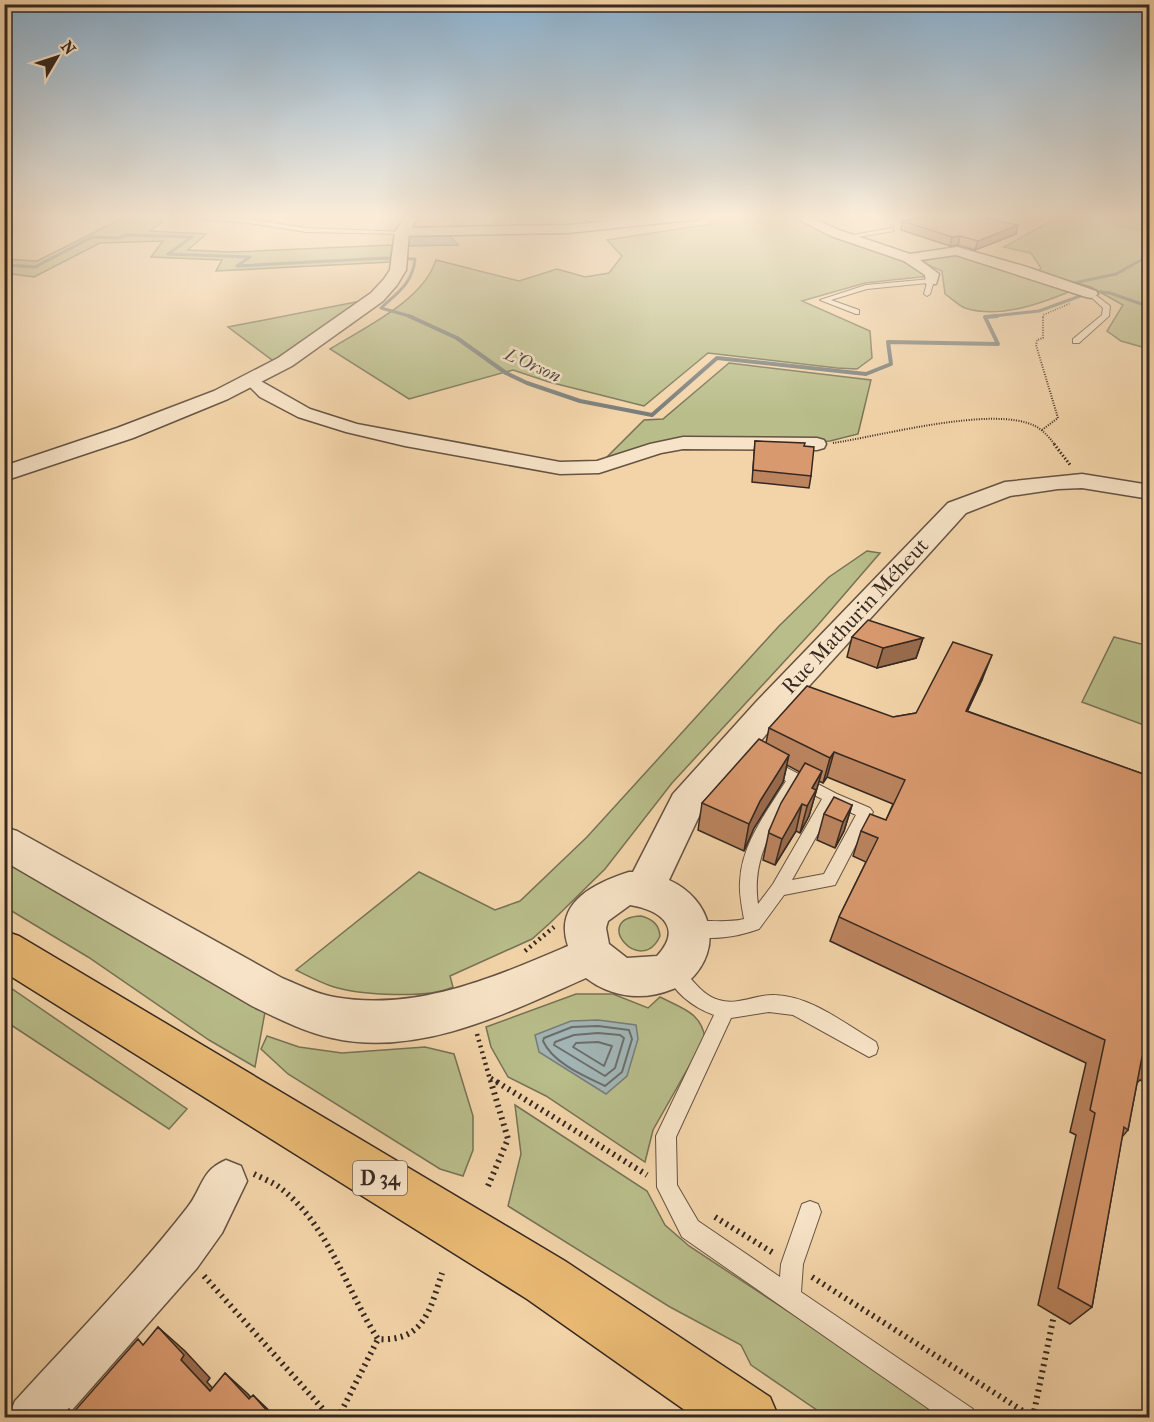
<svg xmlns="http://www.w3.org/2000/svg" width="1154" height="1422" viewBox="0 0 1154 1422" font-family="'IM FELL French Canon',serif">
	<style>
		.green { fill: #b8bd8a; stroke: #777256; stroke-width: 1.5 }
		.water { fill: #a2b5b5; stroke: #777d7a; stroke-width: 1.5 }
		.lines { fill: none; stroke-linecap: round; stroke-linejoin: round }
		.shore { stroke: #6c6e6b; stroke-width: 2 }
		.stream-far1 { stroke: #777d7a; stroke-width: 3 }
		.stream { stroke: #777d7a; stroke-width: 4 }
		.service-casing { stroke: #655343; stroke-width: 2 }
		.minor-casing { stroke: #655343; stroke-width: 3 }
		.tertiary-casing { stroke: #655343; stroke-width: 3 }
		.primary-casing { stroke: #362821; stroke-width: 3 }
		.path-far5 { stroke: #362821; stroke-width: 1.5; stroke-dasharray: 1 1.5; stroke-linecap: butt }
		.path-far4 { stroke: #362821; stroke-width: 2; stroke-dasharray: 1 1.5; stroke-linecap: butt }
		.path-far3 { stroke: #362821; stroke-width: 3; stroke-dasharray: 1.5 2; stroke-linecap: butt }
		.path-far2 { stroke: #362821; stroke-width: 4; stroke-dasharray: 1.5 3; stroke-linecap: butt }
		.path-far1 { stroke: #362821; stroke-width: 4.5; stroke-dasharray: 2 4; stroke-linecap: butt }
		.path { stroke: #362821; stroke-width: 6; stroke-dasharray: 2 4.5; stroke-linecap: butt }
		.service { fill: #f7e3c7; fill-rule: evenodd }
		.minor { fill: #f7e3c7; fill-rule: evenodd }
		.tertiary { fill: #f7e3c7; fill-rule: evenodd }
		.primary { fill: #eaba74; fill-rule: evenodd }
		.wall { fill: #bb845f; stroke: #362821; stroke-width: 1.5 }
		.shaded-wall { fill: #986b4d; stroke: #362821; stroke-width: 1.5 }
		.building { fill: #d9996e; stroke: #362821; stroke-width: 1.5 }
		.labels { text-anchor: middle; stroke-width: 5; stroke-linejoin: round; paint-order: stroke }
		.far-water-label { font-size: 18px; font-style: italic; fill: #514b46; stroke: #f7e3c7 }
		.shield { fill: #f7e3c7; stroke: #706053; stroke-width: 1.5 }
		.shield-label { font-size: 20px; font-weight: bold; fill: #362821 }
		.street-label { font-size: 21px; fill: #362821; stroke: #f7e3c7 }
	</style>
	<rect width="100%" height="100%" fill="#f3d4a9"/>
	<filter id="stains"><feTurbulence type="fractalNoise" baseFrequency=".00333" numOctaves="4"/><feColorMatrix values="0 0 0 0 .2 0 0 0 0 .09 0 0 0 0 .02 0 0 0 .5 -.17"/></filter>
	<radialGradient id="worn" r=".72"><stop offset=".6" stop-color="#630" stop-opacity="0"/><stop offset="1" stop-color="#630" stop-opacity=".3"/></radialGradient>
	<!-- green -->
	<path class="green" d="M127 216H154L163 222 150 231 206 234 188 250 231 252 392 245 391 262 216 271 222 260 151 257 163 241 100 243 34 277 5 273V259L37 261Z
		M746 216H791L836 237 901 259 929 276 865 283 802 301 870 331 872 358 857 369 837 368 708 353 644 406 549 382 513 370 409 399 330 349C365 327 423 301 436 260L519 281 557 269 585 277 609 273 622 256 607 240 711 224 708 220Z
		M1060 216H1149V229L1144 232 1150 238 1149 349 1121 341 1107 331 1123 305 1091 287 1038 272 1041 268 1031 253 1004 247Z
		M948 254H954L1071 291C1040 304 999 319 965 308 958 305 951 298 945 294L942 271 922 262Z
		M361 301 276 363 228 327Z
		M729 363 871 380 858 434 830 441 784 444 699 441 599 465 644 420 663 419Z
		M867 551 880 553 817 626 672 783 605 869 550 923 532 939 450 976 453 987C428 999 361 995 334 987 321 983 308 976 296 970L419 872 495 910 520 901 587 837 779 626 829 577Z
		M1114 637 1149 646V727L1082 702Z
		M4 859 150 942 265 1012 255 1067 209 1040 88 957 5 907Z
		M641 916C652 919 659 924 660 936 641 978 590 918 641 916Z
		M4 984H5L187 1109 169 1129 5 1021Z
		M576 994H613L648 1008 660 997C681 1008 701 1012 705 1038L653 1130 645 1162 546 1096 508 1077 491 1047 486 1027Z
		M267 1036 299 1047 342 1053 425 1047 454 1054 473 1116V1150L463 1176 440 1169 288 1074 261 1049Z
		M515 1105 647 1191 665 1225 689 1246 949 1417H827L751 1365 741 1345 670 1307 508 1206 521 1154Z"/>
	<!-- water -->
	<path class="water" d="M448 234 458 245 407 246 409 236Z
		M598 1020 636 1025 638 1039 627 1076 606 1094 539 1052 535 1035 571 1021Z"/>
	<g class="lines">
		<!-- shore -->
		<path class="shore" d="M598 1026 629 1030 632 1039 622 1072 605 1086C584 1076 553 1063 543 1041L544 1038 572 1027Z
			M598 1033 620 1035 624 1038 615 1068 605 1076 554 1045 555 1042 574 1035Z
			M598 1042 612 1046 604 1066 573 1047 576 1043Z"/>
		<!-- stream-far1 -->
		<path class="stream-far1" d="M4 231 12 228
			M4 265 35 267 92 237 118 238 128 235 192 237 168 254 250 257 237 266 386 258 415 259C413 283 397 293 381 308L413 317
			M1072 286 1069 284 1116 274 1150 255
			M985 317 1039 311 1094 291 1110 293 1150 307"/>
		<!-- stream -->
		<path class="stream" d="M409 316 457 338 506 373 527 383 580 401 652 415 717 358 866 374 891 364 888 342 998 344 985 317 997 316"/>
		<!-- service casing -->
		<g class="service-casing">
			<path id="service" d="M203 216 249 219 306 228 405 232 402 234 306 232 249 223 201 219Z
				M577 216 594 219 624 216 637 221 634 223C614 217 596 227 577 216Z
				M892 228 894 231 845 239 842 237Z
				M931 279 934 281 930 294 927 296 924 294 927 283 867 289 831 300 859 310V314H856L820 300 866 285Z
				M1089 293H1093L1110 306 1109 316 1079 343H1073V339L1102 315 1103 308 1089 295Z
				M770 759 837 794 870 808 873 812 835 885 784 895 759 929C737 937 708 942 685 934L683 929 685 924C701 918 724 924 744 919 742 907 739 894 740 882 741 845 767 811 786 781L765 768 763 764 765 760ZM798 787 822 799 773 884 758 904C751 857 774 826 798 787ZM834 805 856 815 824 874 792 880Z
				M673 963C687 968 697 994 719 1000 738 1006 756 994 775 995 811 996 845 1024 876 1042L878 1048 876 1054 869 1057 793 1015 769 1012 731 1018 676 1137 677 1185 698 1221 780 1277 781 1264 802 1204 810 1201 818 1204 821 1212 803 1264 801 1292 973 1409 976 1418H942L682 1237 657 1187 656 1136 714 1015C692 1007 674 992 664 971L667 965Z"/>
		</g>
		<!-- minor casing -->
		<g class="minor-casing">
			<path id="minor" d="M663 216H706L700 219 568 233 402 236 396 232 402 228 568 225Z
				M792 216H808L839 230 910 254 957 247 1027 267 1096 291 1098 294 1091 298 1086 297 956 255 920 260 939 274 936 284H926L925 275 904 261 831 236Z
				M252 376 310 409 357 424 560 462 597 461 650 444 683 437 817 438 824 440 826 444 824 448 817 450 683 449 661 453 599 473 560 474 405 446 346 432 298 417 260 397 244 381Z
				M226 1160 241 1166 247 1181 222 1233 197 1268 65 1418H8L15 1401C73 1337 134 1276 187 1208 203 1188 200 1171 226 1160Z"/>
		</g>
		<!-- tertiary casing -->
		<g class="tertiary-casing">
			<path id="tertiary" d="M405 216H419L409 232 406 270 397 285 383 301 292 366 228 399 133 438 4 481V466L117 428 214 391 278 358 371 293 384 279 390 270 395 232Z
				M1082 474 1150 485V499L1082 488 1058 489 1010 496 966 513 780 718 701 812 669 880C711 899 725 947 689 981 685 985 678 987 673 989 644 1001 612 998 586 978 509 1012 419 1058 332 1038 304 1032 277 1018 252 1006L4 861V827L17 831 282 978C299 985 316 994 334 997 416 1012 495 977 568 946 553 902 595 883 629 872H633L673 794 756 702 948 503 1005 482ZM630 905C660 910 684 927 657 956L627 958 609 944 606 928 608 921Z"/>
		</g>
		<!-- primary casing -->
		<g class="primary-casing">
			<path id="primary" d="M4 931 19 936 565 1261 770 1397 779 1418H696L527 1299 4 972Z"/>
		</g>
		<!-- path-far5 -->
		<path class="path-far5" d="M1078 216 1150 232
			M1043 317V315L1071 303"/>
		<!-- path-far4 -->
		<path class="path-far4" d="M1042 430 1058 418 1036 345 1037 340 1043 338V316
			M833 443C881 436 993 405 1035 426 1043 430 1050 438 1055 445"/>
		<!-- path-far3 -->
		<path class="path-far3" d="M1054 444 1071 466
			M1149 608 1150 604"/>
		<!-- path-far2 -->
		<path class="path-far2" d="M1150 607 1146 633 1150 636"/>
		<!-- path-far1 -->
		<path class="path-far1" d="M525 951 554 927
			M477 1034 491 1083
			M491 1078 499 1083"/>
		<!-- path -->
		<path class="path" d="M497 1082 647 1175
			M254 1174C262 1178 272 1182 279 1187 328 1223 346 1290 378 1339 424 1342 430 1310 442 1273
			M488 1186 508 1139 491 1082
			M715 1217 775 1254
			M204 1276 331 1418
			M812 1277 1034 1418
			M1033 1417 1054 1315
			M338 1418 378 1339"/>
		<!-- service -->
		<use href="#service" class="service"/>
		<!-- minor -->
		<use href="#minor" class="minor"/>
		<!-- tertiary -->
		<use href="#tertiary" class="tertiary"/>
		<!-- primary -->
		<use href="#primary" class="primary"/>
	</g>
	<!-- wall -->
	<path class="wall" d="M902 221 1018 225 1016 234 975 250 958 245 950 246 901 230Z
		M755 441 804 446 811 476 809 488 752 482Z
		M852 637 923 638 916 658 877 668 847 657Z
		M982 680 967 711 1149 776V1084L1140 1080 1137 1083 1128 1130 1122 1137 1092 1307 1070 1324 1038 1305 1076 1135 1070 1132 1086 1063 830 941 839 917 866 862 853 856 861 831 886 820 893 804 827 777 823 783 819 781 809 816 800 833 796 831 775 865 763 860 769 831 800 772 787 765 783 782 754 828 744 851 698 830 702 803 766 743 769 728 893 717 916 713Z
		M852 805 844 831 835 848 817 840 824 814Z"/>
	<!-- shaded-wall -->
	<path class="shaded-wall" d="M1018 225 1016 234 975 250 978 241Z
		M960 236 958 245 950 246 952 237Z
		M923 638 916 658 877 668 883 648Z
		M992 655 982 680 956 736 966 711Z
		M834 752 827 777 823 783 830 758Z
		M789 755 783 782 754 828 744 851 749 824 760 801Z
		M822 771 809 816 800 833 812 788Z
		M802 804 796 831 775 865 782 839Z
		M852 805 844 831 835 848 843 822Z
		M158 1327 185 1351 210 1378 207 1382 235 1412 210 1391 181 1360Z
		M225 1373 248 1394 267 1415 253 1395 277 1418H266Z"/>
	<!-- building -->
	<path class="building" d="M929 216H975L1018 225 978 241 960 236 952 237 902 221Z
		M755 441 805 443 804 446 814 447 811 476 753 470Z
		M868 620 923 638 883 648 852 637Z
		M953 642 992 655 966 711 1149 776V1061L1142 1057 1128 1130 1124 1127 1092 1307 1058 1288 1095 1113 1090 1110 1105 1040 839 917 878 838 861 831 870 814 886 820 905 780 834 752 830 758 769 728 807 686 893 717 916 713Z
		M759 739 789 755 760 801 749 824 702 803Z
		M805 763 822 771 812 788 816 790 807 806 802 804 782 839 769 833V831L781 803Z
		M834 797 852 805 843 822 824 814Z
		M158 1327 184 1355 181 1360 210 1391 225 1373 249 1399 253 1395 269 1413 266 1418H62L69 1409 72 1414 138 1339 143 1345Z"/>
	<!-- sky -->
	<linearGradient id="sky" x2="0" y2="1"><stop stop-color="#8cb4d4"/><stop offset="0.52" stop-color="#faecd8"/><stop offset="1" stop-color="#faecd8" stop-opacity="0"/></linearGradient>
	<rect width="1154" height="415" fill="url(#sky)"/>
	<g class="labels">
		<!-- far-water labels -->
		<g class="far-water-label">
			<text transform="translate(533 365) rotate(24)" y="6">L’Orson</text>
		</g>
		<!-- shield labels -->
		<rect class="shield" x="353" y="1161" width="54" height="34" rx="4.5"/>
		<g class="shield-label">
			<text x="380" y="1185">D 34</text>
		</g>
		<!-- street labels -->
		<g class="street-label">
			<text transform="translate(855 616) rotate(-47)" y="7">Rue Mathurin Méheut</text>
		</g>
	</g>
	<!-- margin -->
	<rect width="1154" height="1422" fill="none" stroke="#f3d4a9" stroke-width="24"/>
	<rect x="6" y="6" width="1142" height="1410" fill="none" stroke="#362821" stroke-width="3"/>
	<rect x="12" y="12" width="1130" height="1398" fill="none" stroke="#362821" stroke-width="1.5"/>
	<!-- north arrow -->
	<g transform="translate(57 57) rotate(51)" stroke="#f7e3c7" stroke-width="4.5" paint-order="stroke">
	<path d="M0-4.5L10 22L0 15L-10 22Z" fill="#362821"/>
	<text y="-9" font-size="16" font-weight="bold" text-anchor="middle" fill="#362821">N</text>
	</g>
	<rect width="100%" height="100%" filter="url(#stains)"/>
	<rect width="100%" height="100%" fill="url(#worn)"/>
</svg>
